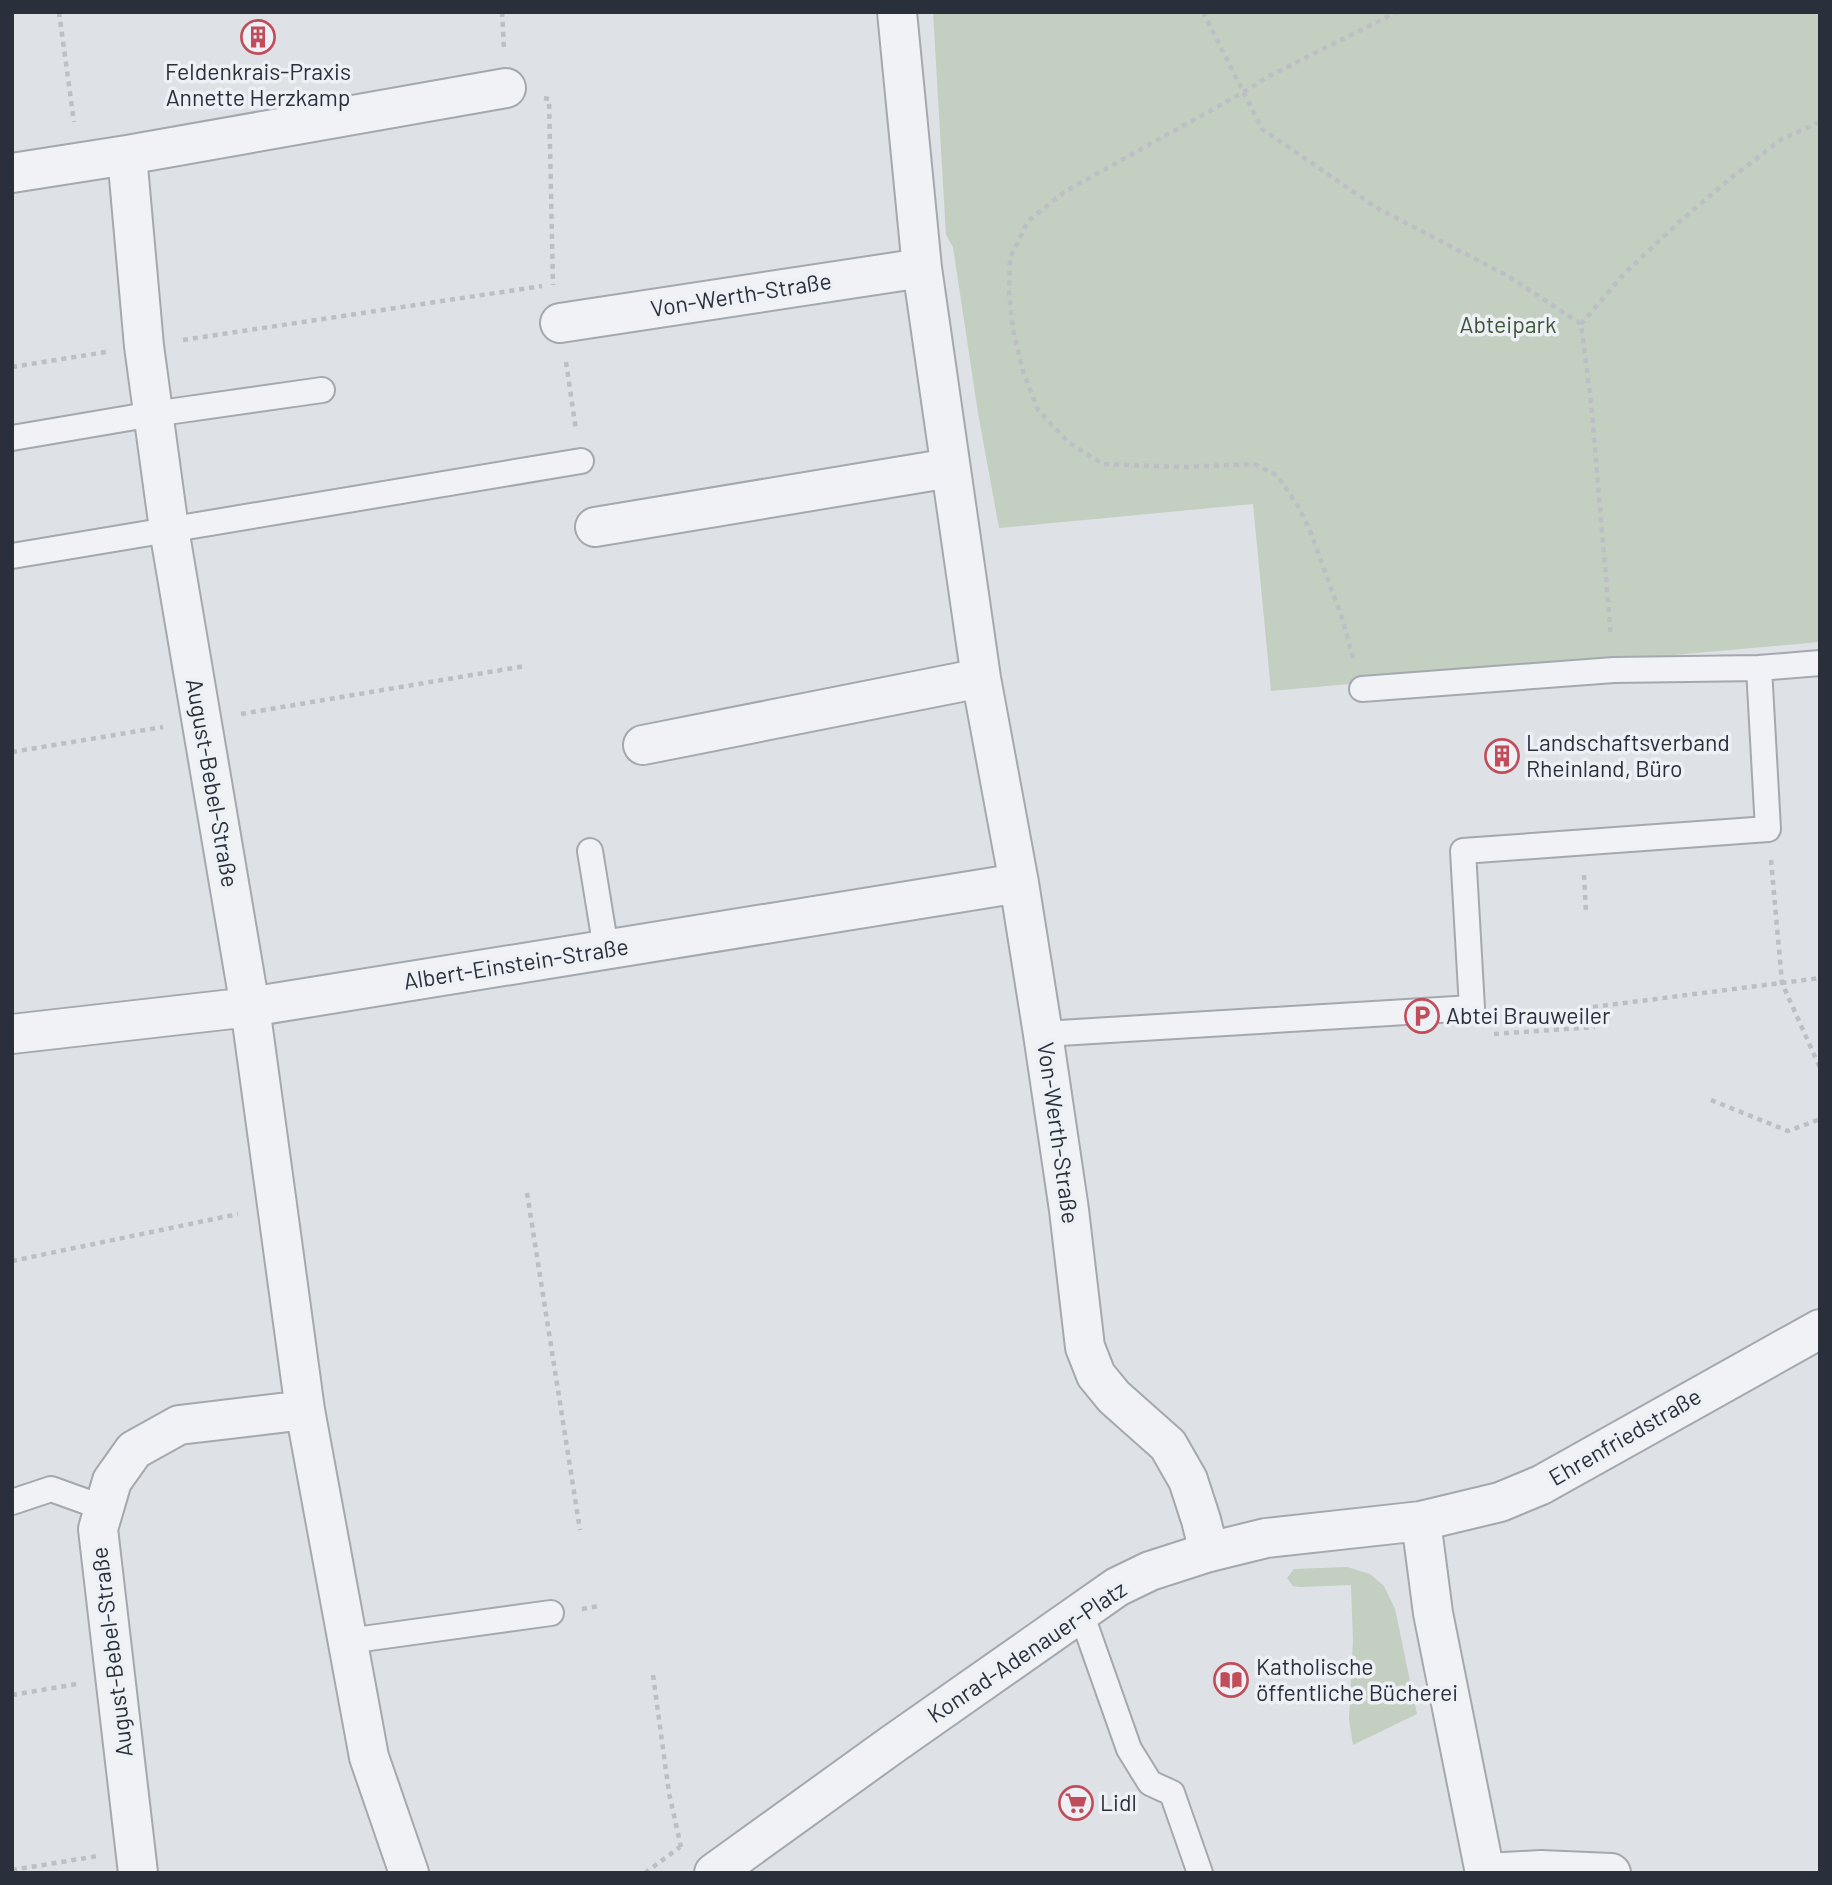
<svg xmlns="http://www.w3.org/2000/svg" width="1832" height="1885" viewBox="0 0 1832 1885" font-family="Barlow,sans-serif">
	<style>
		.green { fill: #c3cfc0 }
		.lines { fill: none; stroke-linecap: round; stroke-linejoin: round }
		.service-casing { stroke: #a4a8af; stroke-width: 28 }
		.minor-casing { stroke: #a4a8af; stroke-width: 42 }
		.tertiary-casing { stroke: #a4a8af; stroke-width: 42 }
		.path { stroke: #bcbfc5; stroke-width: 4.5; stroke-dasharray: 5 5; stroke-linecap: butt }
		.service { stroke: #f0f2f5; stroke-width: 24 }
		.minor { stroke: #f0f2f5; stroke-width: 38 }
		.tertiary { stroke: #f0f2f5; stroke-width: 38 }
		.labels { text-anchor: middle; stroke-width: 7; stroke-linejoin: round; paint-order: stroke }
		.poi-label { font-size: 23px; fill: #292f3b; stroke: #edf0f4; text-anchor: start }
		.street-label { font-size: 23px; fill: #292f3b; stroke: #edf0f4 }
		.park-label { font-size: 23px; fill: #3c5637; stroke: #edf0f4 }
	</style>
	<rect width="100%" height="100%" fill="#dee1e6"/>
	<!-- green -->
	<path class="green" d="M933 12H1820V642L1271 691 1253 504 999 528 978 413 953 247 946 235Z
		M1347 1567 1370 1574 1384 1586 1395 1609 1417 1714 1353 1745 1349 1719 1353 1641 1351 1585 1300 1587 1293 1586 1287 1578 1294 1569Z"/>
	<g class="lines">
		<!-- service casing -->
		<g class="service-casing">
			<path id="service" d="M12 438 153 414 322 390
				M12 556 581 461
				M1362 689 1614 670 1759 668 1820 663
				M590 851 606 949
				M1043 1034 1472 1008 1463 851 1768 829 1759 668
				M12 1502 51 1489 104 1508
				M1081 1613 1129 1749 1150 1783 1172 1793 1200 1873
				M348 1641 551 1613"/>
		</g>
		<!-- minor casing -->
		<g class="minor-casing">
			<path id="minor" d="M897 12 922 268 981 678 1019 883 1043 1034 1069 1210 1085 1347 1096 1375 1114 1397 1168 1445 1188 1480 1201 1520 1209 1552
				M127 155 144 346 169 529 250 1007 305 1410 369 1757 409 1873
				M12 173 127 155 506 88
				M560 323 922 268
				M595 527 950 468
				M643 745 981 678
				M12 1034 250 1007 1019 883
				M138 1873 98 1529 112 1481 134 1450 179 1425 305 1410
				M1486 1873 1541 1870 1611 1873"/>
		</g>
		<!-- tertiary casing -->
		<g class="tertiary-casing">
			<path id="tertiary" d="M1421 1521 1433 1613 1485 1873
				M714 1873 893 1744 1117 1587 1150 1571 1209 1552 1266 1538 1421 1521 1500 1502 1541 1485 1820 1329"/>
		</g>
		<!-- path -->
		<path class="path" d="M59 12 74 122
			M502 12 504 49
			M1203 12 1262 129 1377 208 1508 276 1581 324 1591 402 1611 637
			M544 98 549 99 553 285
			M1581 324 1624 274 1679 222 1731 178 1782 139 1820 122
			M183 340 542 286
			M566 362 576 430
			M12 367 106 352
			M1353 658 1342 618 1310 531 1298 506 1277 475 1254 464 1183 467 1103 464 1068 442 1038 410 1023 371 1013 330 1009 292 1010 258 1028 221 1064 192 1244 92 1269 76 1397 12
			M241 714 525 666
			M12 752 163 727
			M1771 860 1782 983 1820 1068
			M1584 875 1586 913
			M1593 1007 1820 978
			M1494 1034 1595 1027
			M1711 1100 1788 1131 1820 1119
			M527 1193 580 1530
			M12 1261 238 1214
			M582 1609 599 1606
			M653 1675 669 1793 681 1847
			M12 1695 77 1684
			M12 1870 98 1856
			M645 1873 680 1847"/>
		<!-- service -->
		<use href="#service" class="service"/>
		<!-- minor -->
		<use href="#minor" class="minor"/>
		<!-- tertiary -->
		<use href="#tertiary" class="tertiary"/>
	</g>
	<!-- icons -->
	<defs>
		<g id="building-ring" transform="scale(1.75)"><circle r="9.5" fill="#edf0f4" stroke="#c14d5a" stroke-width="1.5"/><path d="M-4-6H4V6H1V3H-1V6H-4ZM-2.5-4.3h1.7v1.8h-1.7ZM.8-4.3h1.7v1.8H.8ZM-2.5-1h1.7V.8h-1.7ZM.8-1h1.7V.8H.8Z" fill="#c14d5a"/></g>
		<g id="parking-ring" transform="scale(1.75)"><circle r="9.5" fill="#edf0f4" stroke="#c14d5a" stroke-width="1.5"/><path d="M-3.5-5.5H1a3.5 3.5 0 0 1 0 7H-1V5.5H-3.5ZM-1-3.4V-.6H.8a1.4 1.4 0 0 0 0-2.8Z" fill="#c14d5a"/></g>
		<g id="library-ring" transform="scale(1.75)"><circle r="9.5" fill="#edf0f4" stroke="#c14d5a" stroke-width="1.5"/><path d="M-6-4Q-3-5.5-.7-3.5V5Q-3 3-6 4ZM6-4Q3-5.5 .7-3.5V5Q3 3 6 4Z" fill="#c14d5a"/></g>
		<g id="supermarket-ring" transform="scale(1.75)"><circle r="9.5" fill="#edf0f4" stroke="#c14d5a" stroke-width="1.5"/><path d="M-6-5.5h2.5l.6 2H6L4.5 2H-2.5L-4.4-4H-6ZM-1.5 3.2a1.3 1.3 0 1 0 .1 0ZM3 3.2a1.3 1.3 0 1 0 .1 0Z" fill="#c14d5a"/></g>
	</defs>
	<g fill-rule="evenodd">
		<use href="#building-ring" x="258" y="37"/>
		<use href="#building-ring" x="1502" y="756"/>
		<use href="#parking-ring" x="1422" y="1016"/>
		<use href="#library-ring" x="1231" y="1680"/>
		<use href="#supermarket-ring" x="1076" y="1803"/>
	</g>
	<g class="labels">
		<!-- poi labels -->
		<g class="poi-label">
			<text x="258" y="80" text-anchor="middle">Feldenkrais-Praxis<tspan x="258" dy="26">Annette Herzkamp</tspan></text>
			<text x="1526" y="751">Landschaftsverband<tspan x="1526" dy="26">Rheinland, Büro</tspan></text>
			<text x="1446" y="1024">Abtei Brauweiler</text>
			<text x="1256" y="1675">Katholische<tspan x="1256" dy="26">öffentliche Bücherei</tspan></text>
			<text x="1100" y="1811">Lidl</text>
		</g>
		<!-- street labels -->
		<g class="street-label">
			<text transform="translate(741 295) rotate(-9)" y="8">Von-Werth-Straße</text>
			<text transform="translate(212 783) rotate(80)" y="8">August-Bebel-Straße</text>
			<text transform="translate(516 964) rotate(-9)" y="8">Albert-Einstein-Straße</text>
			<text transform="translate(1058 1133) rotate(82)" y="8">Von-Werth-Straße</text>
			<text transform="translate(1625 1437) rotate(-30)" y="8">Ehrenfriedstraße</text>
			<text transform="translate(112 1652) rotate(-97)" y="8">August-Bebel-Straße</text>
			<text transform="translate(1027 1652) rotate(-34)" y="8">Konrad-Adenauer-Platz</text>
		</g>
		<!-- park labels -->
		<g class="park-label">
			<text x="1508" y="333">Abteipark</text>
		</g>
	</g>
	<!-- border -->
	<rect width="1832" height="1885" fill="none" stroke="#292f3b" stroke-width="28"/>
</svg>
